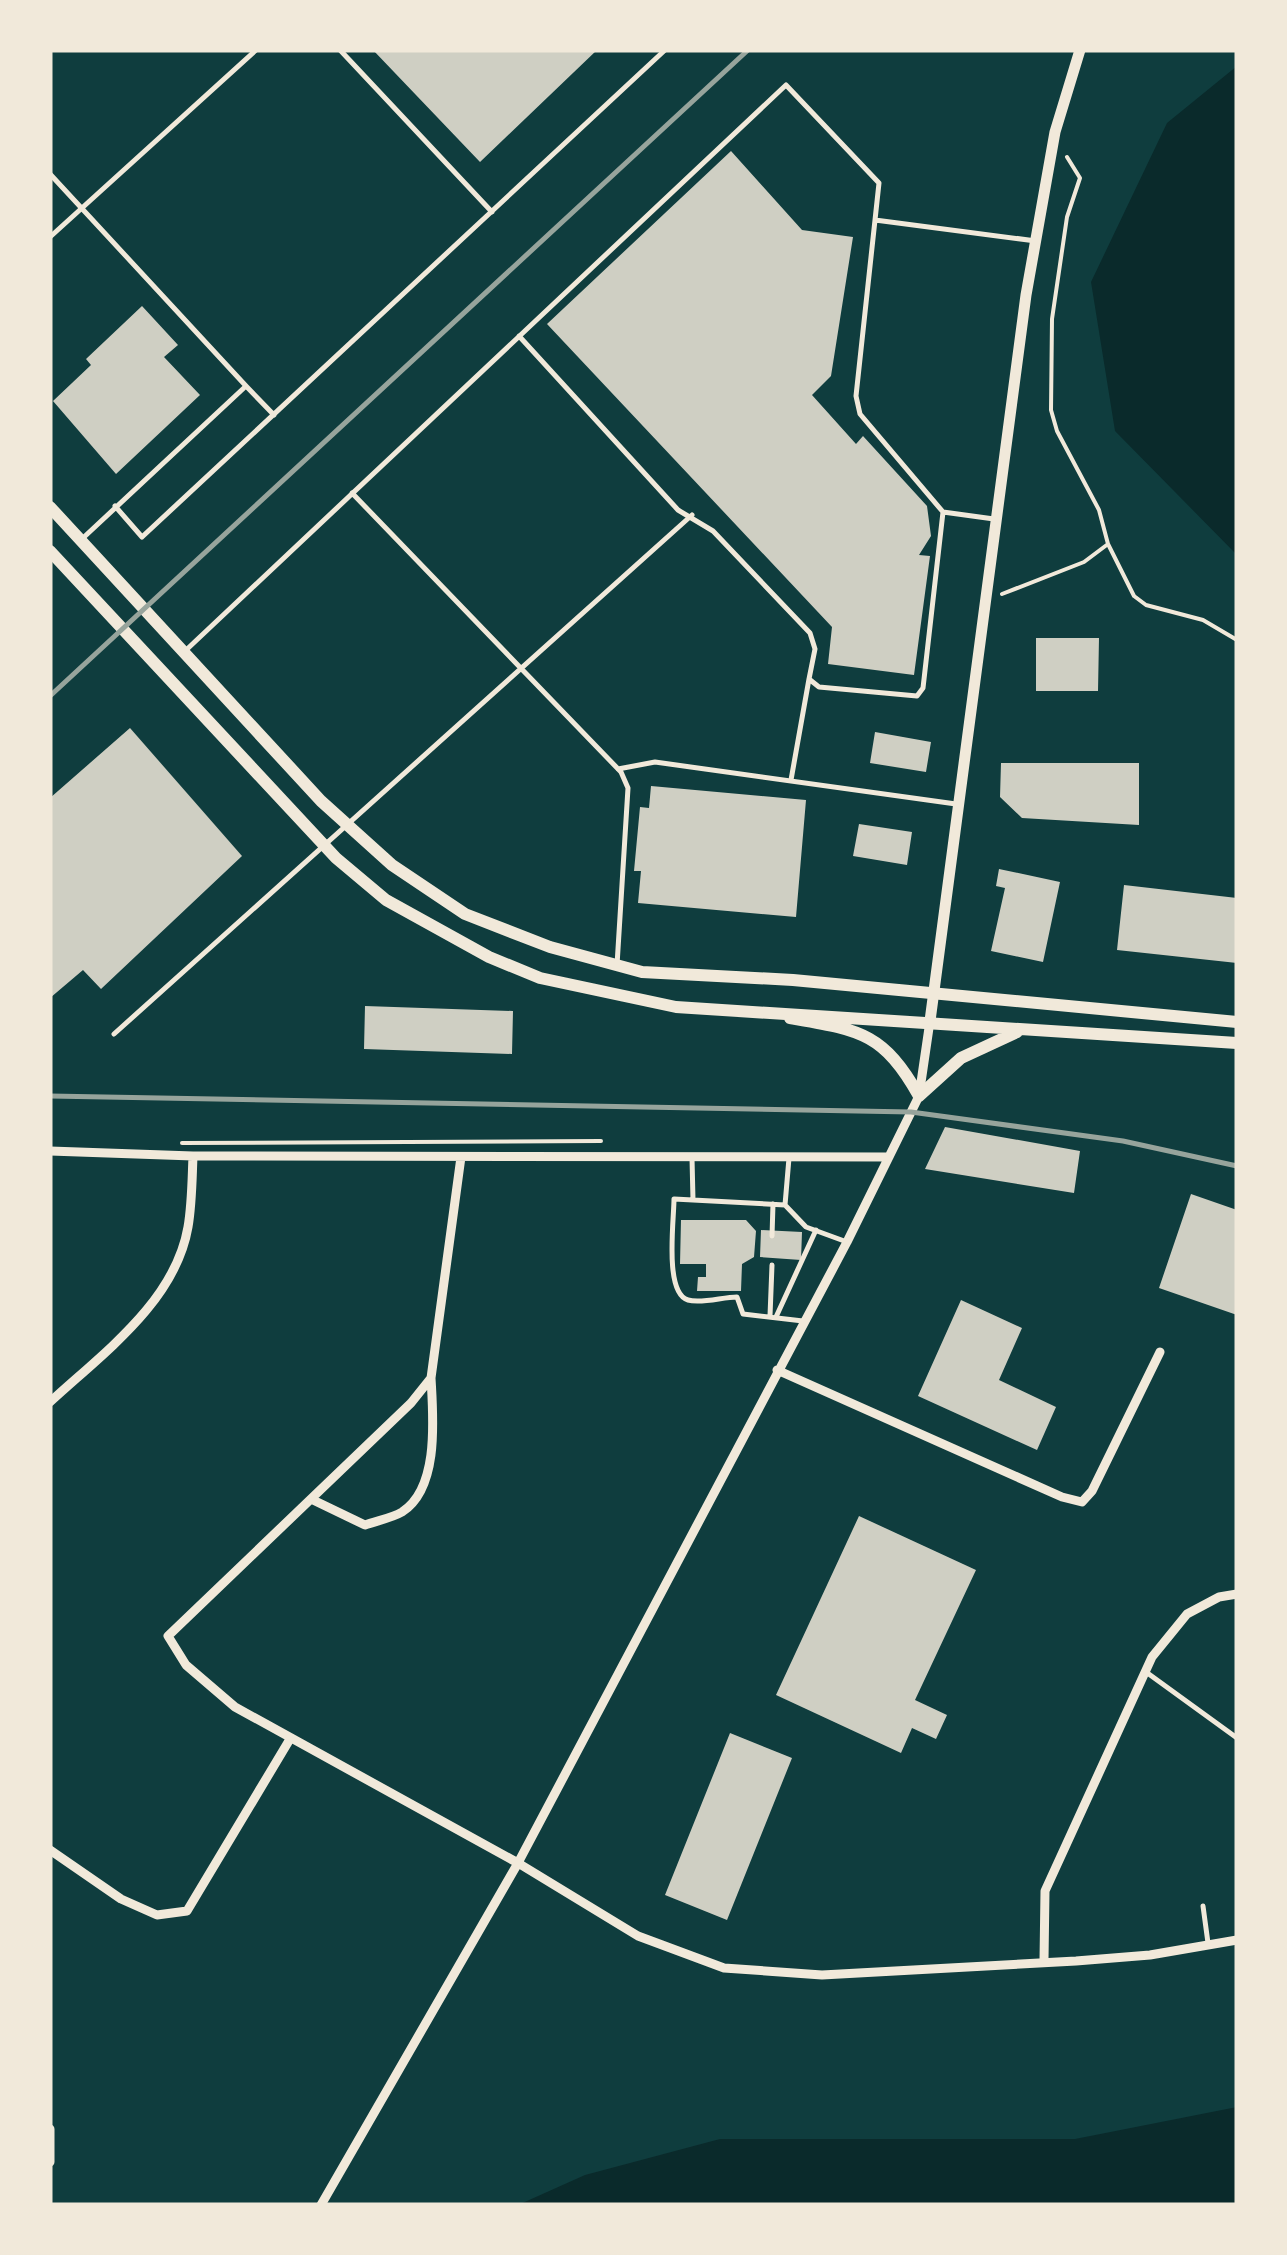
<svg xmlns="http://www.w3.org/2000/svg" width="1287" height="2255" viewBox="0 0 1287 2255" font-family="'Alegreya Sans',sans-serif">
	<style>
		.water { fill: #0a2a2b }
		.building { fill: #cfcfc3 }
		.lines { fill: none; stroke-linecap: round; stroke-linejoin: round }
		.path { stroke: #f1e9da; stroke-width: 4 }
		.service { stroke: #f1e9da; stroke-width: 5 }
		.minor { stroke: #f1e9da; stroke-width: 9 }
		.tertiary { stroke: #f1e9da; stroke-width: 11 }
		.secondary { stroke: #f1e9da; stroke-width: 12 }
		.rail { stroke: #97a49c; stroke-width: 5 }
	</style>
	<rect width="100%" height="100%" fill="#0f3d3e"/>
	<!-- water -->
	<path class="water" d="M1237 66V555L1115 431 1091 282 1167 123Z
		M1237 2107V2205H518L585 2175 720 2139H1075Z"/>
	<!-- building -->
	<path class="building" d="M373 50H597L480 162Z
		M731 151 802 230 853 237 831 376 812 395 856 444 863 436 927 506 931 536 919 555 930 556 914 675 828 664 832 627 547 324Z
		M142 306 178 345 164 357 200 395 116 474 53 401 91 365 86 359Z
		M1036 638H1099L1098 691H1036Z
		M130 728 242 856 101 989 83 970 50 998V798Z
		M875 732 931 742 926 772 870 763Z
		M1001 763H1139V825L1022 818 1000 797Z
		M651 786 806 800 796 917 638 903 641 871H634L640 807 649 808Z
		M859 824 912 832 907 865 853 856Z
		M999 869 1060 882 1043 962 991 951 1005 888 996 886Z
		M1124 885 1237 898V963L1117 950Z
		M365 1006 513 1011 512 1054 364 1049Z
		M945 1127 1080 1151 1074 1193 925 1169Z
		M1191 1194 1237 1210V1315L1159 1288Z
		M681 1220H746L756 1231 754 1257 742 1264 741 1291H697L698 1277H706V1264H680Z
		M761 1230 802 1232 801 1260 760 1257Z
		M961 1300 1022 1328 999 1380 1056 1407 1037 1450 918 1396Z
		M859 1516 976 1570 915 1700 947 1715 936 1739 912 1728 901 1753 776 1695Z
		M730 1733 792 1758 727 1920 665 1895Z"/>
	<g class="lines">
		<!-- path -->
		<path class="path" d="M1067 157 1080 178 1067 217 1052 319 1051 410 1057 431 1099 510 1108 544 1134 596 1146 605 1203 620 1237 640
			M1002 594 1084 562 1108 544
			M182 1143 601 1141"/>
		<!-- service -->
		<path class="service" d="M340 50 492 212
			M50 174 246 386 83 538
			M875 220 1036 241
			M50 237 256 50
			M246 386 274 415
			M352 493 621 772 628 788 617 965
			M115 506 142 537 665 50
			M943 512 994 519
			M184 652 786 85 879 183 856 396 860 414 943 512 923 688 917 696 819 687 809 679 815 649 810 633 713 531 678 510 519 336
			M618 769 655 762 956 804
			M791 780 809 679
			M114 1034 692 515
			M692 1158 693 1200
			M785 1205 789 1158
			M772 1236 773 1204
			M770 1316 772 1265
			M776 1317 816 1230
			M803 1321 743 1314 737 1297C723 1297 701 1304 688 1300 664 1293 674 1220 674 1199L785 1205 806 1227 847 1242
			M1146 1672 1237 1738
			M1203 1906 1208 1943"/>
		<!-- minor -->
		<path class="minor" d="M50 1151 193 1156 889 1157
			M461 1157 431 1378 411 1403 168 1636 186 1665 235 1707 518 1863 638 1936 724 1968 822 1975 1076 1961 1150 1955 1237 1940
			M777 1370 1062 1497 1082 1502 1092 1491 1160 1352
			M50 1402C103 1353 175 1302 188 1227 192 1204 192 1179 193 1156
			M311 1499 365 1525C376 1521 392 1518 402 1512 440 1488 433 1416 431 1378
			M50 1850 121 1899 157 1915 187 1911 290 1739
			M1044 1960 1045 1891 1152 1657 1187 1614 1219 1597 1237 1594
			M50 2129V2162
			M321 2205 518 1863 847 1242 919 1096 930 1021"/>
		<!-- tertiary -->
		<path class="tertiary" d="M930 1021 1026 295 1055 132 1080 50"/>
		<!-- secondary -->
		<path class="secondary" d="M50 507 321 801 392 865 465 914 550 947 642 972 793 980 1237 1022
			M50 551 336 858 386 900 489 957 540 978 676 1007 1237 1043
			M790 1018C859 1030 883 1032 919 1096L961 1058 1017 1032"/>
		<!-- rail -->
		<path class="rail" d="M50 696 748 50
			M50 1096 911 1112 1123 1141 1237 1166"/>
	</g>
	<!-- border -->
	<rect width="1287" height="2255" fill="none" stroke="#f1e9da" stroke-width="105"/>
</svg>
